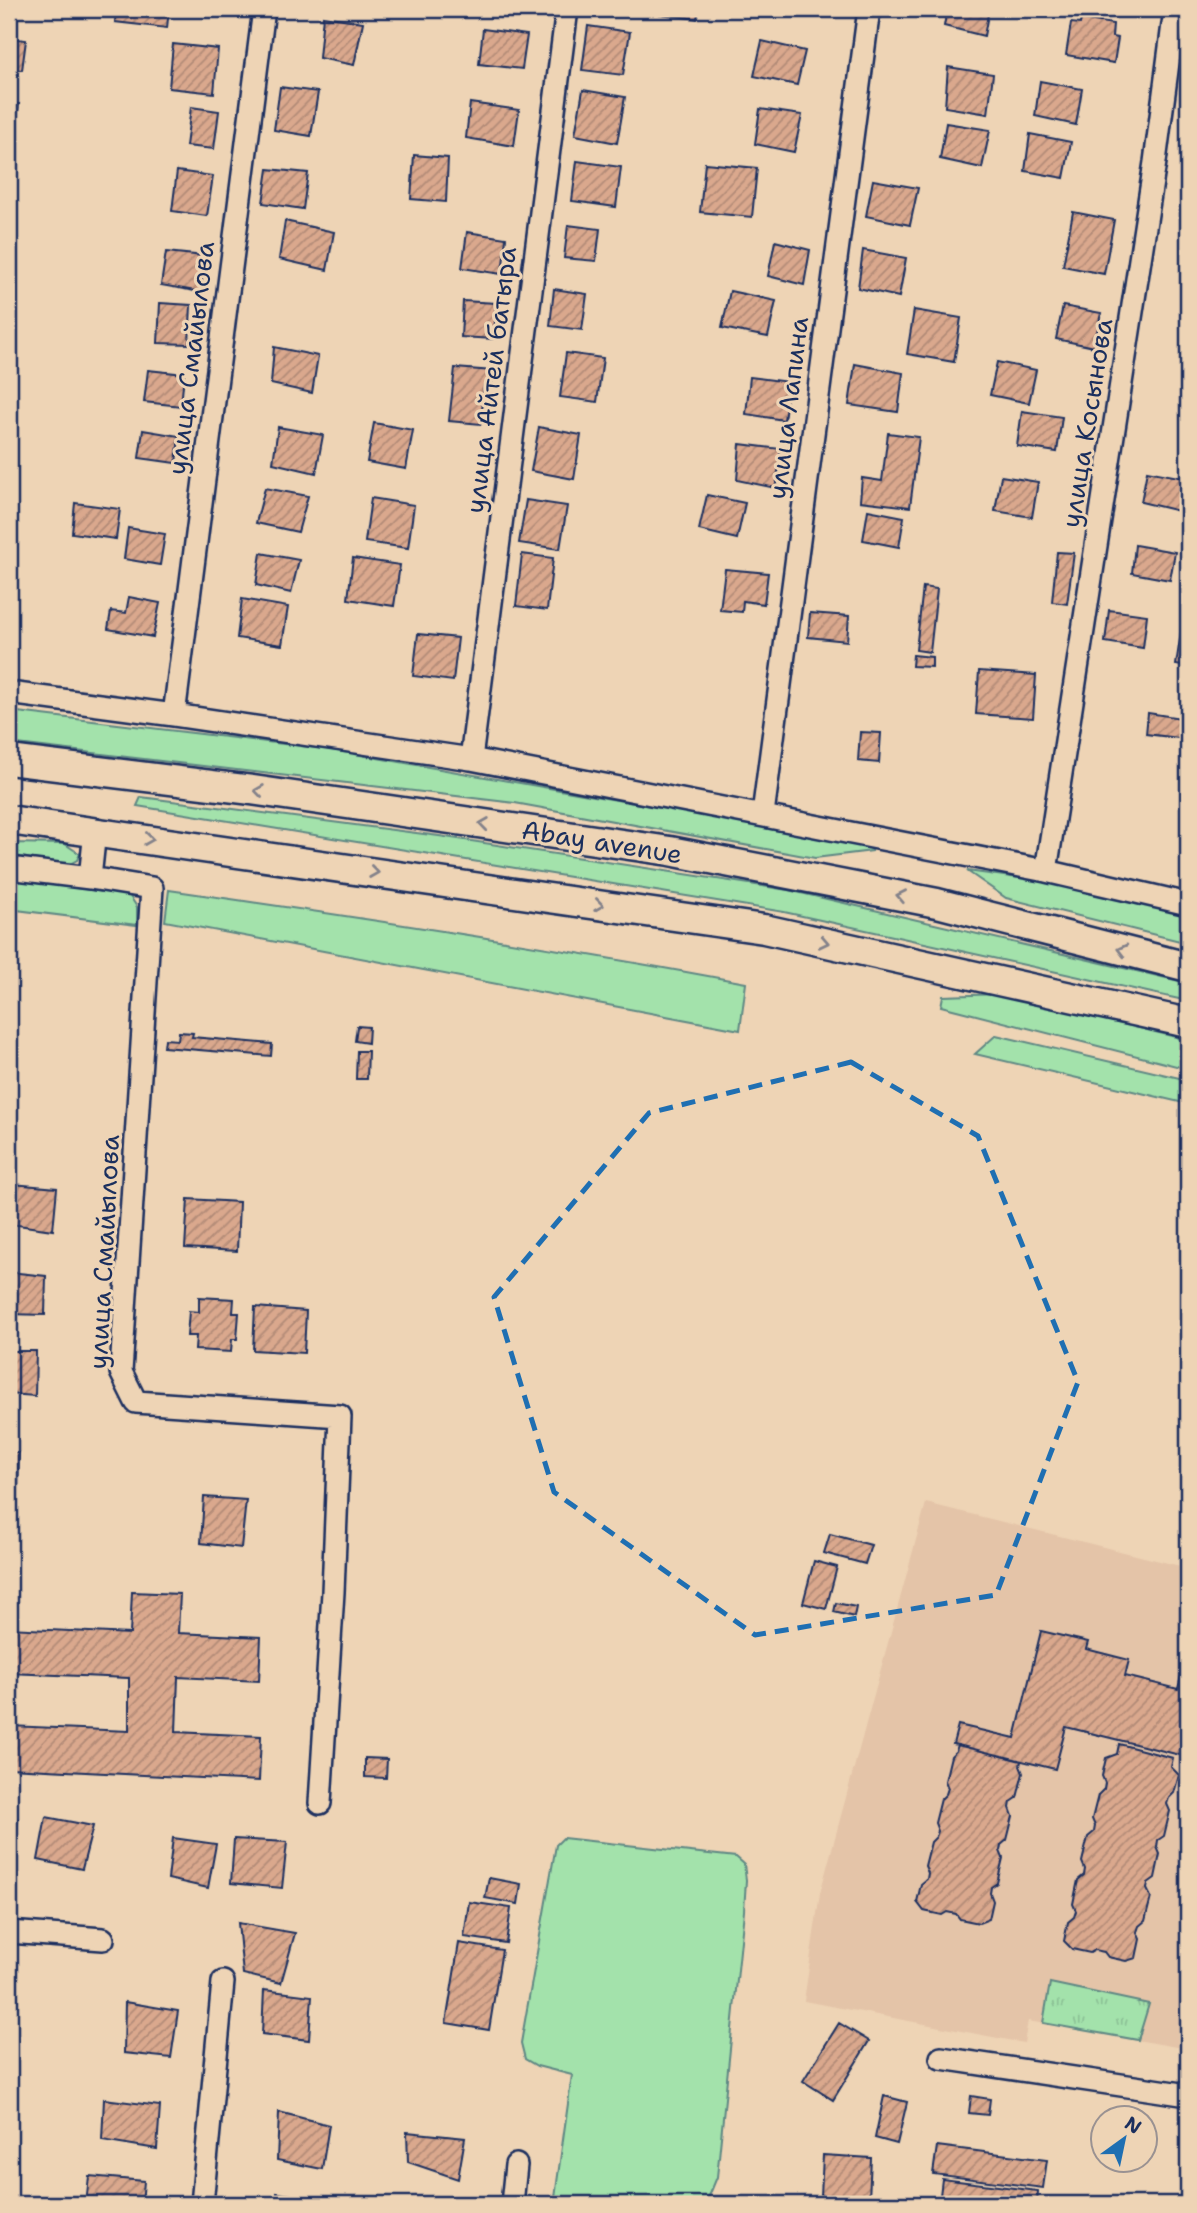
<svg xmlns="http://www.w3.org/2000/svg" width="1197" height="2213" viewBox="0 0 1197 2213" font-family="'Shantell Sans',sans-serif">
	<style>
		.built { fill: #e4c4a8 }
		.green { fill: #a3e2ab; stroke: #5f8884; stroke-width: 2 }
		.park { fill: url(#park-tufts); stroke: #5f8884; stroke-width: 2 }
		.building { fill: url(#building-hatch); stroke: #1b2f5e; stroke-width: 2 }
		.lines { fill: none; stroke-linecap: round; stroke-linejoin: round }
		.street-casing { stroke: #1b2f5e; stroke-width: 26 }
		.secondary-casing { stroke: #1b2f5e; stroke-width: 33 }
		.street { stroke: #eed4b5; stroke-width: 21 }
		.secondary { stroke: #eed4b5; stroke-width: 28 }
		.oneway { stroke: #84828a }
		.marked { fill: none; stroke: #1f6fb2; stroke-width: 5; stroke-dasharray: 14 9; stroke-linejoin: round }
		.labels { text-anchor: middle; stroke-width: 6; stroke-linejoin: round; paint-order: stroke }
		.street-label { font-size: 26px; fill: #1b2f5e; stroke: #eed4b5 }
	</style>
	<defs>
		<pattern id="park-tufts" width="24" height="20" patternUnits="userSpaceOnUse" patternTransform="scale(1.75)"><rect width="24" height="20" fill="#a3e2ab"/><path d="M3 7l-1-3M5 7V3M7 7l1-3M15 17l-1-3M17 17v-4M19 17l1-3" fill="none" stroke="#8cc296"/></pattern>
		<pattern id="building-hatch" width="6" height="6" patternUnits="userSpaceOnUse" patternTransform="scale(1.75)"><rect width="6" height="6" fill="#daa88d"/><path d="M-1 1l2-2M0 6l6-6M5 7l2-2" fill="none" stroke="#b08976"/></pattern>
	</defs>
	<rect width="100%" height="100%" fill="#eed4b5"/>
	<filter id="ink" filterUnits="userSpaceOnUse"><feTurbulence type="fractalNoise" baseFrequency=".0143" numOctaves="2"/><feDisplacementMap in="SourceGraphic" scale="14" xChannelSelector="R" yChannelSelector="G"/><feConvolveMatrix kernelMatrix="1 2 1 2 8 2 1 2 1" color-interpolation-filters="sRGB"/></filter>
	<g filter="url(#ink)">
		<!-- built -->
		<path class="built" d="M926 1503 1188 1568V2049L1028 2021 1024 2043 804 2001 820 1893Z"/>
		<!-- green -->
		<path class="green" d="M9 711 326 749 873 845 872 851 815 858 515 803 9 743Z
			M141 797 439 836 788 890 1188 983V1001L784 912 137 806Z
			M9 843 65 844 80 854 77 860 68 865 9 855Z
			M967 871 1042 881 1188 915V943L1006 898Z
			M9 879 129 895 137 907V925L9 909Z
			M169 890C362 918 555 947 746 983L740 1030 165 921Z
			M1000 994 1188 1040V1069L941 1006 943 996Z
			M996 1035 1188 1080V1104L975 1054Z
			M563 1838 736 1857 744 1864 746 1880 744 1911 717 2177 708 2199 703 2204H554L572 2075 537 2066 525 2059 521 2043 556 1845Z"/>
		<!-- park -->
		<path class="park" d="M1050 1983 1149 2004 1138 2040 1043 2023Z"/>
		<!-- building -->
		<path class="building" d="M116 9H169L167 28 115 22Z
			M491 9H529L528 16Z
			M645 9H699L697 19 644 12Z
			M947 9H989L984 36 944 26Z
			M323 16 363 22 354 65 319 58Z
			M1081 19 1113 24 1112 37 1118 38 1114 63 1066 55 1071 23 1080 24Z
			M588 26 630 32 623 75 582 70Z
			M483 29 527 35 522 69 479 64Z
			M9 38 26 40 22 70 9 69Z
			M762 41 805 51 797 85 754 76Z
			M173 44 218 49 214 93 169 88Z
			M948 67 993 74 988 114 945 107Z
			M1040 81 1082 89 1076 125 1035 116Z
			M280 87 318 92 311 136 274 130Z
			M583 90 625 97 617 143 575 135Z
			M9 102 19 104 14 138 9 137Z
			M470 103 519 110 514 146 466 138Z
			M191 107 219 111 214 149 186 146Z
			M760 109 802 115 794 152 755 144Z
			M946 123 990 130 982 168 940 159Z
			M1030 134 1071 142 1064 178 1025 171Z
			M414 155 448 158 446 202 411 199Z
			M577 161 621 167 616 207 572 201Z
			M705 163 757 168 752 217 700 212Z
			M268 169 308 173 303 209 263 203Z
			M177 171 213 176 207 216 172 211Z
			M873 180 918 188 910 225 866 216Z
			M1073 212 1114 220 1104 274 1063 266Z
			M285 221 334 232 327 270 279 259Z
			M568 225 600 229 596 261 564 258Z
			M467 232 506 238 502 274 462 268Z
			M775 241 810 250 804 285 768 276Z
			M863 250 906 258 899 297 858 288Z
			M166 252 204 256 201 292 161 285Z
			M554 289 587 294 582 330 550 326Z
			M730 291 776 301 768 337 722 328Z
			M463 301 496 303 494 339 461 337Z
			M160 303 191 305 189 344 158 343Z
			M1063 306 1101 313 1094 347 1056 339Z
			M914 310 961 318 954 362 907 354Z
			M274 347 318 356 312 393 271 384Z
			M566 353 603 358 597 402 560 397Z
			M997 362 1036 370 1029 403 990 395Z
			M855 364 903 373 898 412 849 405Z
			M455 368 493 371 491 387 484 386 481 424 449 421Z
			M148 370 184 374 181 406 144 402Z
			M750 377 789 382 784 420 746 414Z
			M1022 411 1062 417 1057 452 1017 446Z
			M374 423 413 430 406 469 367 462Z
			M278 427 323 435 316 473 273 463Z
			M539 427 581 435 574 479 531 471Z
			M143 430 179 436 176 463 139 458Z
			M888 433 919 437 910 507 860 501 862 478 882 481Z
			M740 444 781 449 776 488 737 480Z
			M1147 471 1184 478 1179 511 1141 502Z
			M1001 476 1038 482 1032 517 995 511Z
			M265 488 308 496 298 532 256 523Z
			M707 495 745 503 737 539 699 530Z
			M371 498 414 505 408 548 365 542Z
			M526 500 567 506 560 549 519 543Z
			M75 503 120 509 116 539 72 533Z
			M868 510 904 517 899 547 863 540Z
			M128 528 165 534 160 565 124 559Z
			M1135 545 1175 552 1170 580 1132 573Z
			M1057 552 1074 553 1067 604 1052 602Z
			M261 553 299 560 291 593 256 585Z
			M522 554 553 558 547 610 516 606Z
			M353 558 400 565 394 606 348 599Z
			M725 569 768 573 764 604 743 601 742 612 720 610Z
			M923 587 937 589 930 652 916 650Z
			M129 597 160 603 153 637 108 629 111 611 126 613Z
			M242 599 288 607 282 645 237 638Z
			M1109 610 1147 615 1143 648 1105 642Z
			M810 613 849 616 847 641 808 637Z
			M1182 626 1188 627V667L1176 665Z
			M418 634 458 638 453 681 413 676Z
			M913 655 932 657V667L912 666Z
			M979 671 1036 675 1033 718 976 714Z
			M1148 713 1188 719V739L1146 734Z
			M860 732 881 733 879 763 858 761Z
			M357 1026 369 1027 368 1043 355 1041Z
			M179 1032 193 1033 192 1037 272 1044 271 1056 164 1047 165 1039 178 1040Z
			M357 1051H368L367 1079H356Z
			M12 1184 57 1188 53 1230 10 1224Z
			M188 1199 239 1202 237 1251 185 1248Z
			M9 1272 46 1276 45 1315 9 1314Z
			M199 1297 234 1299 233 1313H239L237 1339H232L231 1352 195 1350 196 1336H187L189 1311 199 1312Z
			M255 1307 306 1311 304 1353 253 1350Z
			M9 1351H36L35 1396 9 1394Z
			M9 1443H12V1453H19L18 1493 9 1492Z
			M204 1497 246 1500 241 1548 201 1543Z
			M830 1534 871 1545 865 1564 824 1553Z
			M814 1561 837 1567 826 1609 803 1603Z
			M132 1592 180 1594 178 1633 261 1637 259 1681 178 1677 176 1732 261 1736 259 1781 9 1768V1726L129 1731V1678L9 1673V1628L130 1634Z
			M836 1603 856 1607 854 1617 834 1612Z
			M1041 1631 1088 1642 1086 1649 1129 1660 1125 1676 1178 1689 1188 1645V1757L1066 1727 1055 1769 953 1744 958 1725 1015 1738Z
			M1119 1744 1173 1758 1171 1767 1179 1775 1174 1793 1169 1798 1167 1804 1170 1811 1164 1836 1158 1840 1157 1847 1160 1854 1155 1878 1148 1883 1147 1889 1151 1897 1145 1921 1139 1926 1137 1932 1140 1939 1136 1958 1126 1961 1108 1957 1104 1952 1095 1950 1090 1953 1072 1949 1064 1941 1068 1922 1074 1917 1076 1911 1073 1904 1078 1880 1084 1875 1085 1869 1082 1862 1088 1837 1094 1832 1095 1826 1092 1819 1098 1795 1104 1789 1105 1783 1102 1776 1106 1758 1117 1754Z
			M958 1745 1021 1761 1020 1766 1023 1773 1017 1798 1011 1802 1010 1808 1013 1816 1007 1840 1001 1845 1000 1851 1003 1858 997 1883 991 1887 990 1893 993 1901 989 1919 979 1923 960 1919 956 1914 947 1912 942 1915 924 1911 917 1902 921 1884 927 1879 928 1873 925 1866 931 1842 936 1837 938 1831 935 1823 941 1799 946 1794 948 1788 945 1781 951 1756 956 1751Z
			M365 1758 387 1759 386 1778 365 1777Z
			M9 1817 18 1819 11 1862H9Z
			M46 1817 93 1826 82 1869 38 1860Z
			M173 1838 216 1844 208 1888 168 1879Z
			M234 1839 287 1842 282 1888 231 1883Z
			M489 1878 521 1884 518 1904 485 1898Z
			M469 1902 511 1908 506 1943 464 1937Z
			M238 1923 295 1933 281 1983 243 1974Z
			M459 1943 502 1950 489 2030 446 2023Z
			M9 1968 16 1969 12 2007H9Z
			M264 1990 312 1996 309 2040 262 2034Z
			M125 2002 178 2011 171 2058 124 2053Z
			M839 2023 869 2041 833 2100 803 2081Z
			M884 2096 907 2102 897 2144 875 2138Z
			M971 2096 990 2099 988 2115 969 2113Z
			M104 2099 160 2106 157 2149 102 2140Z
			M279 2112 329 2125 322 2169 277 2160Z
			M407 2132 465 2138 458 2179 408 2162Z
			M937 2146 1047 2160 1043 2188 933 2174Z
			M823 2155 871 2158 869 2199 821 2196Z
			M89 2176 144 2181 142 2204H86Z
			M942 2179 1038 2191 1037 2204H939Z
			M277 2193 322 2199 321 2204H276Z"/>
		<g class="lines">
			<!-- street casing -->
			<g class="street-casing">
				<path id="street" d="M9 693 174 715 471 759 1046 871 1188 904
					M174 715 264 9
					M471 759 567 9
					M763 814 869 9
					M9 868 90 878 95 831
					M1046 871 1155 162 1175 9
					M90 878 152 888 121 1372 136 1402 340 1416 333 1592 320 1803
					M9 1932 103 1939
					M941 2058 1188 2095
					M202 2204 223 1982
					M512 2204 516 2165"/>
			</g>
			<!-- secondary casing -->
			<g class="secondary-casing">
				<path id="secondary" d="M9 760 252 790 670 851 937 903 1188 967
					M9 820 764 929 1188 1023"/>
			</g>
			<!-- street -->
			<use href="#street" class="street"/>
			<!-- secondary -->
			<use href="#secondary" class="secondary"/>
		</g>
		<!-- one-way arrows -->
		<defs><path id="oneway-chevron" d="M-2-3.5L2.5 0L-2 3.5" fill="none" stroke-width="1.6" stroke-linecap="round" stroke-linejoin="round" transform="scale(1.75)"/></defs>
		<g class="oneway">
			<use href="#oneway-chevron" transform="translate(259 791) rotate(-172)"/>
			<use href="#oneway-chevron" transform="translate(484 824) rotate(-172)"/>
			<use href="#oneway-chevron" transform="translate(149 839) rotate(8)"/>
			<use href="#oneway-chevron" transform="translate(374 872) rotate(8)"/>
			<use href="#oneway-chevron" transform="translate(901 896) rotate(-169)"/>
			<use href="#oneway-chevron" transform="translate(599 905) rotate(8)"/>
			<use href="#oneway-chevron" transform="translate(824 942) rotate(12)"/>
			<use href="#oneway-chevron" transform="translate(1122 950) rotate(-166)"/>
		</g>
	</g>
	<!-- marked area -->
	<path class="marked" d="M851 1062 978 1136 1078 1382 996 1595 755 1635 554 1492 494 1297 649 1113Z"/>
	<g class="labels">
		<!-- street labels -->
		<g class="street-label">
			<text transform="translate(191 358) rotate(-83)" y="9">улица Смайылова</text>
			<text transform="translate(491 380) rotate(-83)" y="9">улица Айтей батыра</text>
			<text transform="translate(788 408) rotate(-83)" y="9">улица Лапина</text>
			<text transform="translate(1087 423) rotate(-81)" y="9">улица Косынова</text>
			<text transform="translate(602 842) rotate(9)" y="9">Abay avenue</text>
			<text transform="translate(104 1252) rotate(-87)" y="9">улица Смайылова</text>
		</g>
	</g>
	<!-- margin -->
	<rect width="1197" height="2213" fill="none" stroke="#eed4b5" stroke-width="35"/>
	<rect x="18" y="18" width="1162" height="2178" fill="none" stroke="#1b2f5e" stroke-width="2.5" filter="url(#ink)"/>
	<!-- north arrow -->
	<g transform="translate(1124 2139) rotate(33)"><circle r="33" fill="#eed4b5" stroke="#9a9292" stroke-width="2"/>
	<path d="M0-5L12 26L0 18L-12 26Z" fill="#1f6fb2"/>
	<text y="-10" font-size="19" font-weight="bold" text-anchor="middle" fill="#1b2f5e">N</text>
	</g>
</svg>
